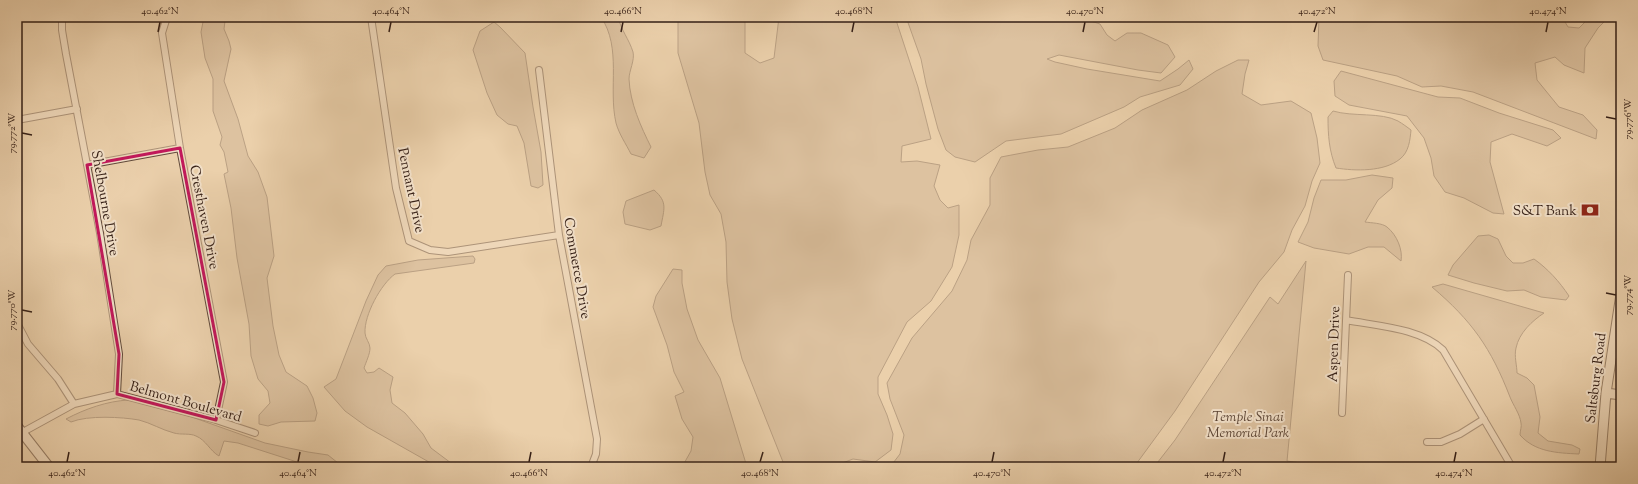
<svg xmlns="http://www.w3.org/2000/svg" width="1638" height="484" viewBox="0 0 1638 484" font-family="'Sorts Mill Goudy',serif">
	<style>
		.green { fill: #ccb292; stroke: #806854 }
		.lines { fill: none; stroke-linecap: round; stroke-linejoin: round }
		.street-casing { stroke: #624b3c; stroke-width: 8 }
		.secondary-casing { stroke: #351f16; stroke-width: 11 }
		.street { stroke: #f2e0c9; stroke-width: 6 }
		.secondary { stroke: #f2e0c9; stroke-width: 9 }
		.marked { fill: none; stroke: #c2185b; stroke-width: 3; stroke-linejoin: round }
		.ticks { fill: none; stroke: #351f16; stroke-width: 1.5 }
		.labels { text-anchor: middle; stroke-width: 4; stroke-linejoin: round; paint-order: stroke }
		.street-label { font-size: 14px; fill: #351f16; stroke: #f2e0c9 }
		.poi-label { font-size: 14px; fill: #351f16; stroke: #f2e0c9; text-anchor: end }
		.park-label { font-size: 14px; font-style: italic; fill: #5b4435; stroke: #f2e0c9 }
		.neatline { fill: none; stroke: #351f16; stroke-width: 1.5 }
		.ticks-label { font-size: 10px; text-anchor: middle; fill: #351f16 }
	</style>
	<rect width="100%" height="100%" fill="#ebd0ac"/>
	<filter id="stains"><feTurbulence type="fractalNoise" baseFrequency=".005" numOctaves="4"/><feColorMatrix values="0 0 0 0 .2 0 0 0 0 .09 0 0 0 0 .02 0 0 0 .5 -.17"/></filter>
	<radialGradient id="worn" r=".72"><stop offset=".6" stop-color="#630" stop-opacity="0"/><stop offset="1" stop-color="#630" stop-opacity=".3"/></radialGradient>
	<!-- green -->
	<path class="green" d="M204 17H232L225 21 224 29 229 41 231 49 224 81 238 119 248 156 258 172 267 197 274 256 267 278 273 326 279 355 286 372 307 386 313 398 317 413 315 421 281 422 268 426 259 424V415L270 403 268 391 258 379 251 356 249 324 237 258 231 208 224 174 228 172 224 152 220 145 222 137 213 111V79L205 58 201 32Z
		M601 17H618C621 30 629 39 633 52 635 60 629 71 629 79 630 103 641 127 651 147L644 158 631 154C626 144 619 134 616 123 608 88 622 48 601 17Z
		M678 17H745V53L760 63 774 58 779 17H895L918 87 931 139 902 146 901 162 917 161 940 165 934 186 940 200 948 208 959 205V235L952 267 931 301 907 322 878 377V394L887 415 893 434 891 450 875 462 853 459 837 465V467H785L742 359 732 319 727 282 726 242 721 214 710 195 705 172 699 123 678 53Z
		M906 17H1078L1100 24 1107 35 1115 41 1127 33H1141L1168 45 1175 57 1161 73 1138 70 1059 55 1047 59 1055 62 1087 69 1160 81 1178 69 1189 60 1193 69 1180 85 1140 97 1124 107 1061 134 1006 141 975 162 955 157 946 150 938 129 926 84 921 59Z
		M1319 17H1562L1568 27 1579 28 1590 17H1609L1598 28 1585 48 1584 73 1564 65 1555 57 1535 63 1537 80 1559 107 1583 115 1597 130 1596 139 1473 92 1441 86 1422 87 1397 76 1323 60 1318 46Z
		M494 22 500 27 525 53 533 107 541 152 543 185 538 188 531 186 524 143 517 126 508 124 497 115 487 93 473 50 480 31Z
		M1238 60H1249L1245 74 1242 94 1261 105 1291 101 1311 113 1317 138 1320 163 1312 181 1305 206 1292 230 1284 252 1259 282 1175 411 1134 467H890L900 454 904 435 890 399 887 383 912 338 952 291 967 260 971 240 990 205V178L1001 157 1038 150 1068 147 1115 128 1142 110 1187 90 1216 71Z
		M1341 71 1438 97 1460 98 1499 113 1553 130 1561 138 1547 146 1512 134 1491 142 1490 162 1504 214 1493 213 1464 198 1445 192 1434 176 1431 158 1424 138 1407 116 1349 105 1335 96 1334 81Z
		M1333 111C1353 117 1381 112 1398 121 1403 124 1407 127 1411 130 1410 140 1409 152 1400 159 1384 172 1355 171 1336 168 1329 151 1328 135 1328 117Z
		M1372 175 1393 178 1392 188 1378 200 1365 222C1372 223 1382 223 1387 227 1397 235 1403 250 1401 261L1384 247H1368L1349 254 1314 248 1298 242 1308 222 1314 198 1321 180H1346Z
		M654 190C668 202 664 209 661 226L650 230 625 224 623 212 626 201Z
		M1489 235 1498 239 1506 256 1513 263H1523L1534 259C1548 269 1559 281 1569 296L1566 300 1541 297 1524 290 1507 291 1474 283 1448 275 1453 265 1478 236Z
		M473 256 475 259 474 263 395 274C381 284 364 315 365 333 365 338 370 343 370 348 370 354 366 362 364 368L367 373 374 372 379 368 393 377 390 390 392 403 405 413 423 434 431 448 451 463 450 467 436 466 367 427 345 411 324 387 336 379 366 301 378 275 386 266 418 260Z
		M1306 261 1287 461 1330 467H1154L1175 440 1270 297 1278 304Z
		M673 269 682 270V283L687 309 698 340 720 378 747 467H682L691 451 693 437 682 419 675 396 684 392 674 372 667 345 653 307 656 296Z
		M1443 284 1544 313C1532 321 1519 333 1516 348 1514 356 1517 366 1517 373L1527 378 1534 385 1540 417 1538 433 1548 441 1572 445 1580 449 1579 454C1557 453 1535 452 1520 435 1520 431 1522 426 1521 423 1520 414 1513 405 1510 397 1491 348 1472 321 1432 287Z
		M129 400 189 416 265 443 308 452 328 455 338 463 341 467H306L294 461 238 443 224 441 219 456C210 451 206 440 196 436 190 433 181 435 174 433 162 430 151 423 139 420 122 417 88 415 71 422L66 419C85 409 107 401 129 400Z"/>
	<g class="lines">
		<!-- street casing -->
		<g class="street-casing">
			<path id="street" d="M62 17V30L66 54 100 233 119 354 117 394
				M167 17 162 33 180 148 224 382 216 420
				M371 17 396 188 409 241 430 250 448 252 559 235
				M539 70 559 235 597 439 596 454 591 467
				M17 120 77 109
				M87 165 180 148
				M1346 320C1377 326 1420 328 1443 350L1512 467
				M17 323 28 344 58 379 74 404
				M1342 413 1348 275
				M23 432 74 404 117 394 216 420 255 433
				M1427 442H1441L1460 434 1484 419"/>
		</g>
		<!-- secondary casing -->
		<g class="secondary-casing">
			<path id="secondary" d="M1606 393 1621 395
				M17 426 49 467
				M1600 467 1606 393 1621 294"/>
		</g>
		<!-- street -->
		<use href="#street" class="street"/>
		<!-- secondary -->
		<use href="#secondary" class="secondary"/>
	</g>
	<!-- marked area -->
	<path d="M0 0H1638V484H0ZM180 148 224 382 216 420 117 394 119 354 87 165Z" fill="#ebd0ac" fill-opacity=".55" fill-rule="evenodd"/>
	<path class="marked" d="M180 148 224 382 216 420 117 394 119 354 87 165Z"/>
	<!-- ticks -->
	<path class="ticks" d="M158 32 160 22M389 32 391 22M621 32 623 22M852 32 854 22M1083 32 1085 22M1314 32 1317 22M1546 32 1548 22M1606 117 1616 119M22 133 32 135M1606 293 1616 295M22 310 32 312M67 462 69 452M298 462 300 452M529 462 531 452M760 462 763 452M992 462 994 452M1223 462 1225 452M1454 462 1456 452"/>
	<!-- icons -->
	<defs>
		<g id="bank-bare" transform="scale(1.38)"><path d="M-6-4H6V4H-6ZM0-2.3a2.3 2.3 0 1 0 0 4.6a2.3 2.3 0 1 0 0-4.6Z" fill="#8f2418" stroke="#f2e0c9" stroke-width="2.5" paint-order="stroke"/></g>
	</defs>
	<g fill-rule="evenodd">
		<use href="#bank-bare" x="1590" y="210"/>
	</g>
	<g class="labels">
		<!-- street labels -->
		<g class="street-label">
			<text transform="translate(412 190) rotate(78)" y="5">Pennant Drive</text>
			<text transform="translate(106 203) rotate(80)" y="5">Shelbourne Drive</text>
			<text transform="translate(205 217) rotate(79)" y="5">Cresthaven Drive</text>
			<text transform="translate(578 268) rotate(80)" y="5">Commerce Drive</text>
			<text transform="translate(1333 344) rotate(-88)" y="5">Aspen Drive</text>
			<text transform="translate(1595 378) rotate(-83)" y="5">Saltsburg Road</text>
			<text transform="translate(186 401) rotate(16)" y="5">Belmont Boulevard</text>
		</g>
		<!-- poi labels -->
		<g class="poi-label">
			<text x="1577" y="215">S&amp;T Bank</text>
		</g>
		<!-- park labels -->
		<g class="park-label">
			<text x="1248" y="421">Temple Sinai<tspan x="1248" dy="16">Memorial Park</tspan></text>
		</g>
	</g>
	<!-- margin -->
	<rect width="1638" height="484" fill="none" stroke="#ebd0ac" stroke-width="44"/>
	<rect x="22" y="22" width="1594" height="440" class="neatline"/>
	<g class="ticks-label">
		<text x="160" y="14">40.462°N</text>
		<text x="391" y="14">40.464°N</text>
		<text x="623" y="14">40.466°N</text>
		<text x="854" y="14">40.468°N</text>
		<text x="1085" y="14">40.470°N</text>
		<text x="1317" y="14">40.472°N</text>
		<text x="1548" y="14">40.474°N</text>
		<text transform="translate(1627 119) rotate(-90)" y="4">79.776°W</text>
		<text transform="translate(11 133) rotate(-90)" y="4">79.772°W</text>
		<text transform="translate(1627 295) rotate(-90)" y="4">79.774°W</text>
		<text transform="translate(11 310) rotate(-90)" y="4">79.770°W</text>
		<text x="67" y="476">40.462°N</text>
		<text x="298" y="476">40.464°N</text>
		<text x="529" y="476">40.466°N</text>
		<text x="760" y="476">40.468°N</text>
		<text x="992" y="476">40.470°N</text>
		<text x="1223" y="476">40.472°N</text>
		<text x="1454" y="476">40.474°N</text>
	</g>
	<rect width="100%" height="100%" filter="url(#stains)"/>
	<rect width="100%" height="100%" fill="url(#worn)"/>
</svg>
